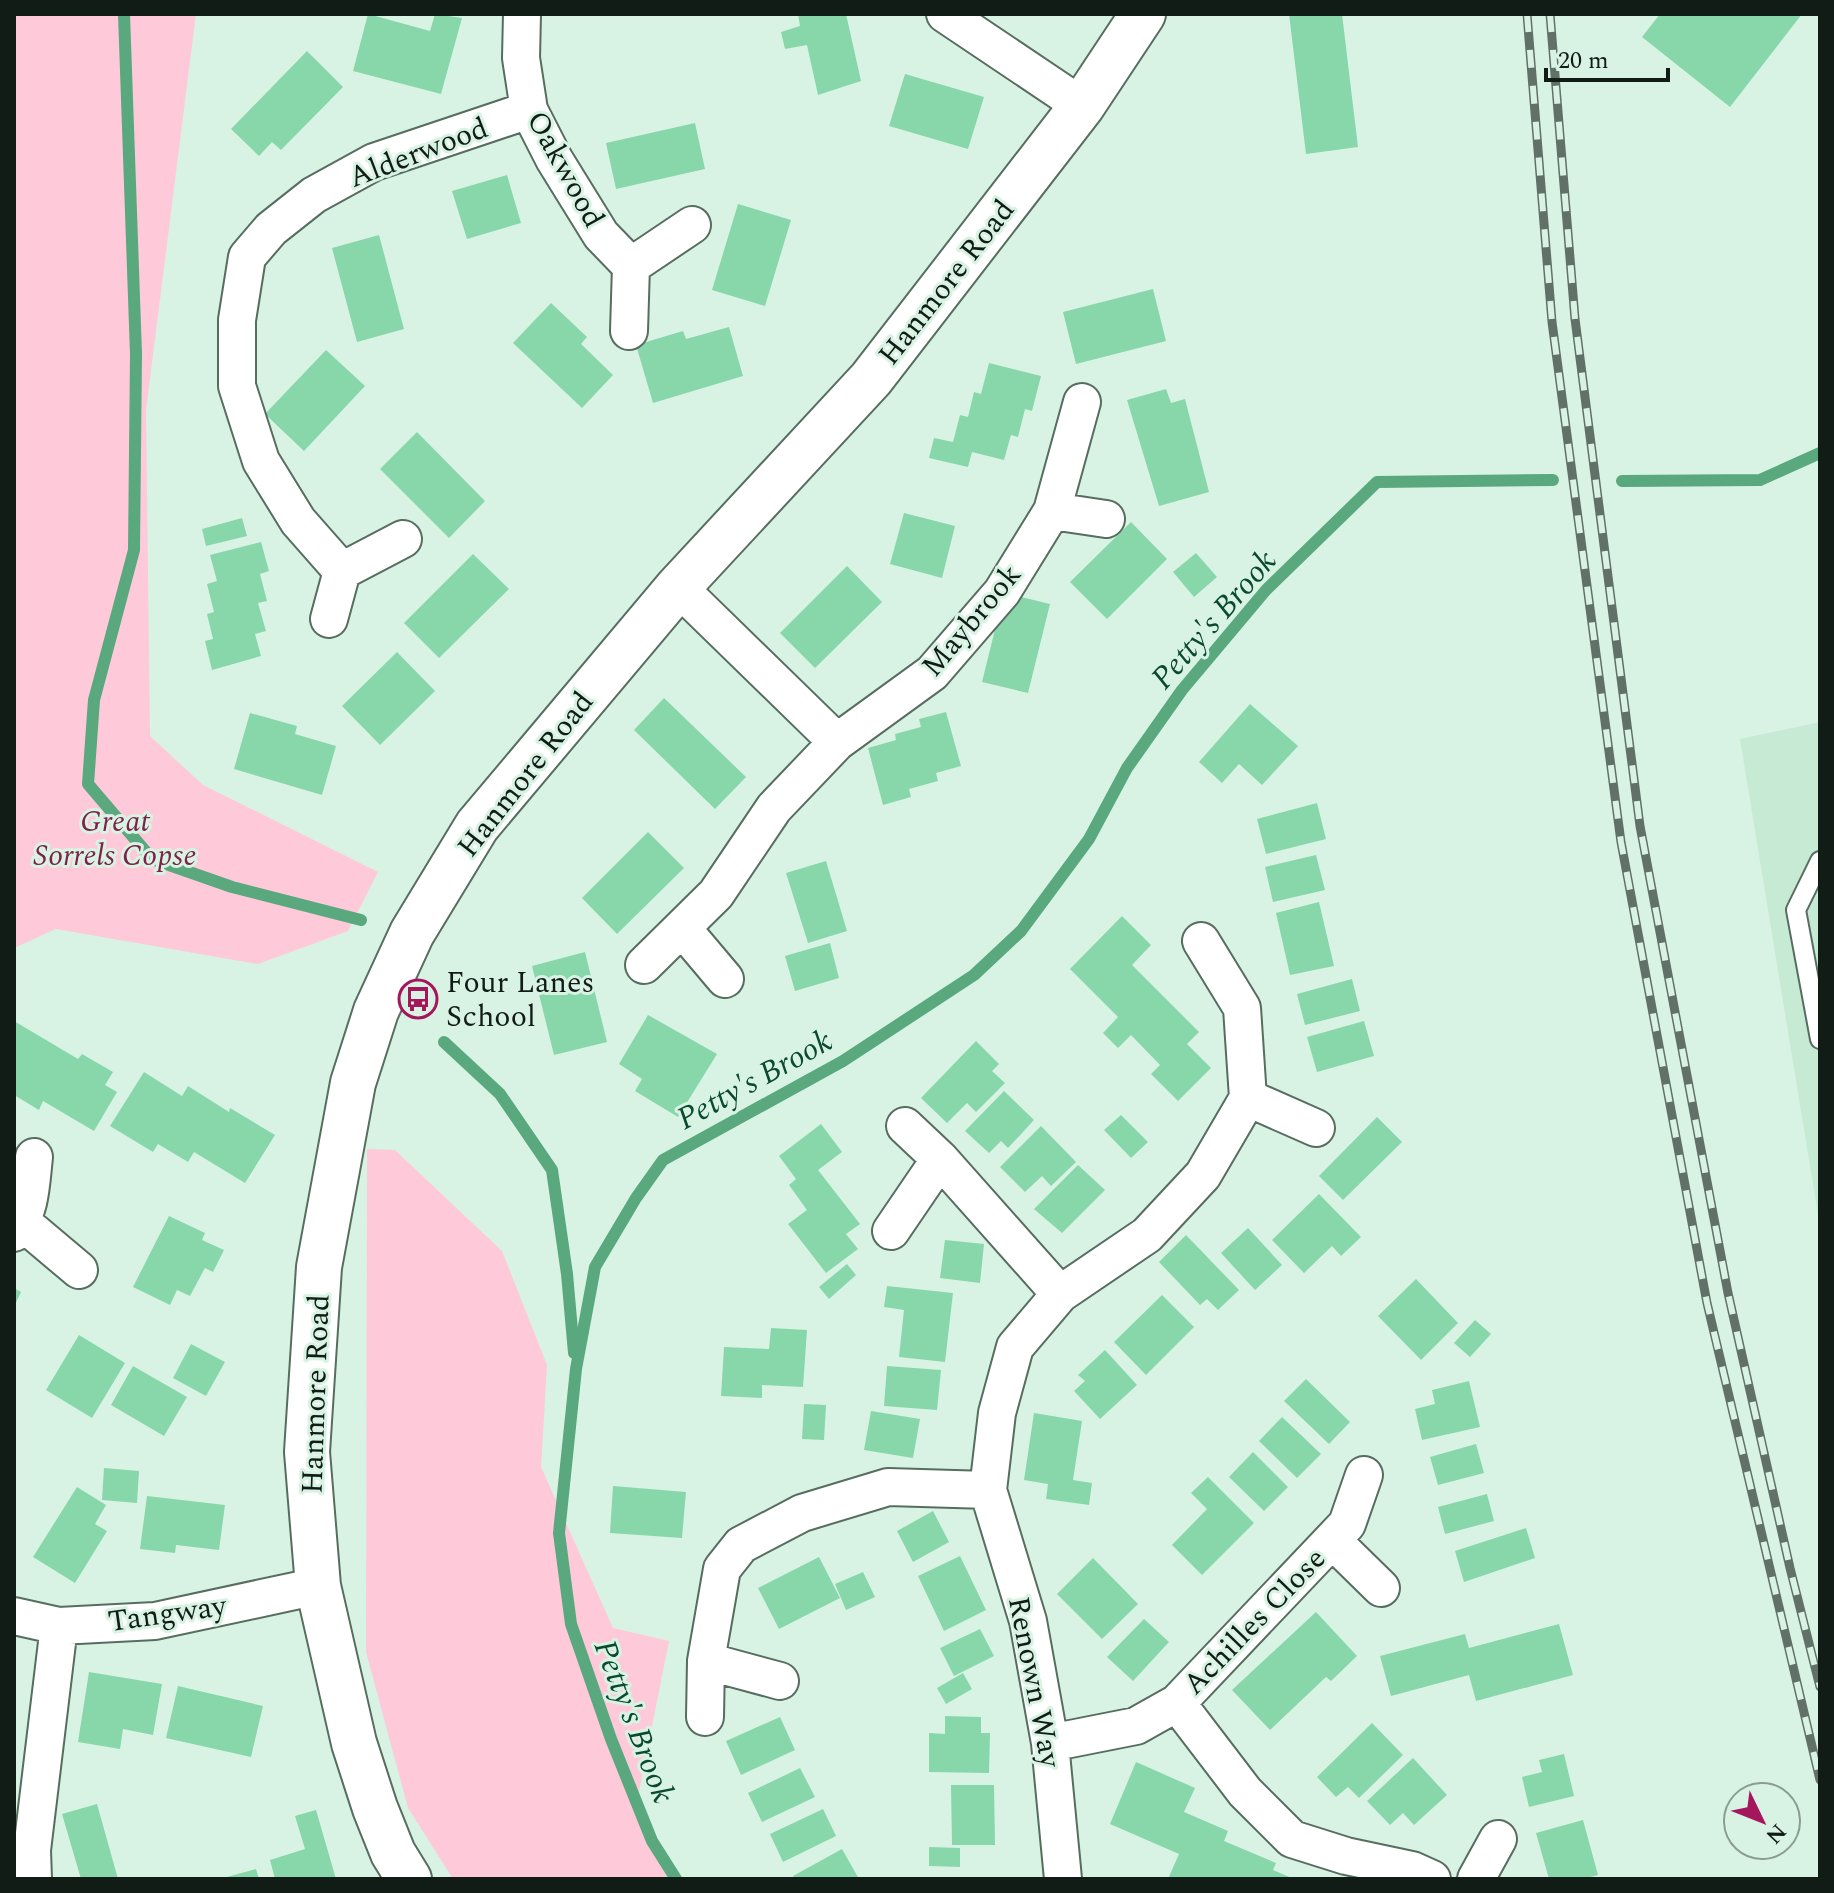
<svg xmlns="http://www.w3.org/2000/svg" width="1834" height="1893" viewBox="0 0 1834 1893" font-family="Spectral,serif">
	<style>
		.built { fill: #c7ead5 }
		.green { fill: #fec9d9 }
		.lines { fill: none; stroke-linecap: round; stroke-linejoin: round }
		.stream { stroke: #59a87e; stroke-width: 12 }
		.building { fill: #88d7ab }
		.service-casing { stroke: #566d60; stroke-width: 22 }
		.minor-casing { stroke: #566d60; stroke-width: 40 }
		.tertiary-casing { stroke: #566d60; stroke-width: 48 }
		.service { stroke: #fff; stroke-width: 18 }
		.minor { stroke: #fff; stroke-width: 36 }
		.tertiary { stroke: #fff; stroke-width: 44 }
		.rail-casing { stroke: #617167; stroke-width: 9 }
		.rail { stroke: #d8f3e3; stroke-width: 6; stroke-dasharray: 18; stroke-linecap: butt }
		.labels { text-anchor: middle; stroke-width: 6; stroke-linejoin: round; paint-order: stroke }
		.street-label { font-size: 30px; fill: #121c16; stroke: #d8f3e3 }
		.park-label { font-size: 30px; font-style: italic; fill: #7d2249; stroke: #d8f3e3 }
		.poi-label { font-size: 30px; fill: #121c16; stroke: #d8f3e3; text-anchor: start }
		.water-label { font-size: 32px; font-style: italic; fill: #0a4a2f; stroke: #d8f3e3 }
	</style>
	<rect width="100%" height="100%" fill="#d8f3e3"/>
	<!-- built -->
	<path class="built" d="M1820 722V1227L1740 739Z"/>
	<!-- green -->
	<path class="green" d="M14 14H196L146 410 150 736 203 785 378 872 348 931 258 964 56 929 14 948Z
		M367 1149 395 1150 502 1251 547 1365 541 1467 613 1628 669 1641 637 1802 668 1879H453L408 1808 366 1652Z"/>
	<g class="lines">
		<!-- stream -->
		<path class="stream" d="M124 14 136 354 134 550 94 700 88 784 152 859 232 887 361 920
			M1622 481 1760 480 1820 453
			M444 1042 500 1094 552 1170 567 1274 574 1353
			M676 1879 652 1841 611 1739 571 1624 559 1533 576 1369 595 1267 636 1198 663 1160 843 1061 974 975 1021 931 1089 839 1127 768 1182 690 1266 590 1377 482 1553 480"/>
	</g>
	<!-- building -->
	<path class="building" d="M368 14 430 31 435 14 462 18 441 94 353 71Z
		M798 14H846L861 81 818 95 807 45 785 49 781 32 800 26Z
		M1289 14H1342L1358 147 1306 154Z
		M1660 14H1802L1730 107 1642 37Z
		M307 51 343 87 281 150 272 142 259 156 231 129Z
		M905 74 984 97 968 149 889 126Z
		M695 123 705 169 616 189 606 143Z
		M507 175 521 223 467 239 452 191Z
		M738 204 791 220 765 306 712 290Z
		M379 235 404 329 357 342 332 248Z
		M1153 289 1166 341 1076 364 1063 312Z
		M551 303 587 337 581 344 613 375 582 408 513 343Z
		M729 327 743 376 653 403 636 345 683 331 686 339Z
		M326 350 365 386 304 451 265 414Z
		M989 363 1041 376 1032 411 1025 409 1018 437 1011 435 1004 460 972 452 968 467 929 458 934 438 953 442 960 415 968 417 974 392 981 394Z
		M1166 389 1171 403 1185 399 1209 492 1159 506 1127 400Z
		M417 432 485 501 449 538 380 469Z
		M904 513 955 526 942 578 890 564Z
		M242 518 247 536 206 546 202 529Z
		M1131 522 1167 559 1107 619 1070 582Z
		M261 542 269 571 260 574 267 601 258 603 266 631 255 634 261 656 212 670 205 641 213 639 207 614 214 612 207 584 217 581 210 555Z
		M1196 553 1217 577 1194 597 1173 572Z
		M473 554 509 589 439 658 404 623Z
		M847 566 882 602 815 668 780 633Z
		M1004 593 1050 604 1028 693 982 682Z
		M397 652 435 691 380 745 342 706Z
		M664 698 746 777 715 809 634 730Z
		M1250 704 1298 746 1262 785 1239 764 1222 783 1199 762Z
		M946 712 961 766 936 773 938 781 909 789 911 797 883 805 868 748 896 740 895 734 921 727 919 719Z
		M250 713 297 726 295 734 336 746 322 795 234 769Z
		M1317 803 1326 839 1266 854 1257 819Z
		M648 832 684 868 617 934 582 898Z
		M1316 855 1325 890 1273 902 1265 867Z
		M826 861 847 931 808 943 786 873Z
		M1319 902 1334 966 1290 975 1276 913Z
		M1122 916 1151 945 1132 965 1199 1032 1187 1044 1211 1068 1178 1101 1151 1074 1160 1065 1131 1035 1118 1048 1103 1033 1118 1017 1070 969Z
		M830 943 839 978 795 991 785 956Z
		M585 952 607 1042 554 1055 532 966Z
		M1352 979 1360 1011 1305 1025 1297 994Z
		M648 1015 717 1054 678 1117 635 1091 642 1079 619 1064Z
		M14 1021 78 1059 82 1054 113 1072 105 1085 117 1092 94 1131 43 1101 39 1110 14 1095Z
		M1364 1021 1374 1056 1317 1072 1307 1037Z
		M976 1041 999 1064 992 1071 1005 1083 976 1112 967 1103 947 1123 921 1098Z
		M144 1072 182 1096 188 1086 229 1112 230 1108 275 1135 245 1183 194 1152 188 1162 158 1144 153 1152 110 1126Z
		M1004 1091 1034 1120 1008 1148 1001 1141 989 1153 965 1131Z
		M1121 1115 1148 1142 1131 1158 1104 1130Z
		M1377 1117 1402 1142 1343 1200 1319 1176Z
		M821 1124 842 1152 818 1170 860 1224 846 1234 858 1249 826 1273 788 1224 807 1210 789 1185 796 1179 779 1156Z
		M1041 1126 1076 1162 1051 1186 1042 1176 1025 1192 1000 1167Z
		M1078 1165 1105 1190 1062 1233 1034 1209Z
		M1319 1194 1361 1237 1341 1256 1332 1246 1304 1273 1272 1240Z
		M169 1216 205 1233 202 1240 224 1250 213 1272 205 1268 190 1296 177 1290 170 1305 133 1287Z
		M1248 1228 1282 1265 1255 1290 1221 1253Z
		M1186 1235 1239 1290 1218 1310 1207 1299 1200 1305 1159 1262Z
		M945 1240 984 1244 980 1283 940 1278Z
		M847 1264 856 1275 829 1299 819 1287Z
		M1416 1279 1458 1323 1421 1360 1378 1316Z
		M887 1286 953 1293 945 1362 899 1357 904 1310 884 1307Z
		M14 1288 21 1292 14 1307Z
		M1162 1295 1194 1327 1146 1375 1114 1342Z
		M1475 1320 1491 1334 1470 1357 1454 1343Z
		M771 1328 807 1330 803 1387 762 1385V1398L721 1396 724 1347 769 1349Z
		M79 1335 125 1363 92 1418 46 1390Z
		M191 1344 225 1362 206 1396 173 1378Z
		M1105 1350 1137 1385 1100 1419 1074 1391 1085 1381 1078 1375Z
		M133 1366 187 1397 164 1436 111 1405Z
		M887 1366 941 1370 937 1410 884 1406Z
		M1306 1379 1350 1422 1329 1444 1284 1401Z
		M1469 1381 1480 1427 1422 1440 1415 1409 1435 1404 1432 1390Z
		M804 1404 826 1405 824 1440 802 1439Z
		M871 1411 920 1419 913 1458 864 1450Z
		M1034 1413 1082 1421 1073 1480 1092 1483 1089 1505 1046 1499 1048 1484 1024 1480Z
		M1282 1417 1321 1454 1297 1478 1259 1441Z
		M1476 1444 1484 1473 1438 1485 1430 1457Z
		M1253 1452 1288 1487 1264 1511 1229 1477Z
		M104 1468 139 1471 137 1503 102 1500Z
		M1208 1477 1254 1523 1202 1575 1172 1545 1207 1509 1191 1493Z
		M613 1486 686 1492 682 1538 610 1533Z
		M77 1487 106 1505 95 1524 107 1531 75 1583 33 1557Z
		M1487 1494 1494 1521 1445 1534 1438 1507Z
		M147 1496 225 1505 219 1550 176 1545 175 1553 140 1549Z
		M933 1511 949 1542 913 1562 897 1531Z
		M1526 1528 1535 1558 1464 1582 1455 1551Z
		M960 1556 986 1610 944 1631 918 1576Z
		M819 1557 840 1598 779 1629 758 1588Z
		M1093 1558 1138 1604 1102 1639 1057 1594Z
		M863 1572 875 1597 846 1610 835 1584Z
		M1316 1612 1357 1656 1331 1681 1326 1677 1270 1730 1232 1690Z
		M1144 1619 1169 1642 1133 1681 1107 1657Z
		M1559 1624 1573 1675 1476 1701 1469 1675 1391 1696 1380 1656 1465 1634 1469 1648Z
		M980 1629 994 1656 954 1676 940 1648Z
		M89 1672 162 1684 153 1735 123 1729 120 1749 78 1742Z
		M963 1673 972 1689 946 1704 937 1688Z
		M178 1686 263 1706 251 1757 166 1738Z
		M945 1716 981 1717V1733H990L989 1773 929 1772V1733L945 1734Z
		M780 1717 795 1750 741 1775 726 1741Z
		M1372 1723 1403 1755 1359 1798 1348 1787 1336 1797 1317 1777Z
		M1564 1754 1574 1796 1529 1807 1522 1777 1542 1772 1539 1760Z
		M1413 1758 1447 1795 1414 1825 1403 1813 1390 1825 1367 1801Z
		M1136 1762 1195 1788 1184 1812 1228 1831 1224 1841 1276 1863 1273 1870 1294 1879H1168L1179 1854 1110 1824Z
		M800 1768 815 1797 762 1822 748 1793Z
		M951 1785H994L995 1845H952Z
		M97 1804 118 1879H81L62 1814Z
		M823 1809 836 1836 783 1862 770 1834Z
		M316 1810 336 1879H275L270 1860 305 1849 295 1816Z
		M1583 1820 1598 1875 1583 1879H1549L1536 1833Z
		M929 1847 960 1848V1867L929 1866Z
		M842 1849 859 1879H795L793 1876Z
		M256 1869 259 1879H223V1878Z"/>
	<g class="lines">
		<!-- service casing -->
		<g class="service-casing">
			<path id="service" d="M1820 861 1796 910 1820 1039"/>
		</g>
		<!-- minor casing -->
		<g class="minor-casing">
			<path id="minor" d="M522 14 521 58 529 110 554 159 601 235 631 266
				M945 14 1082 106
				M629 331 631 266 692 225
				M1052 511 1106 519
				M342 571 298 521 261 461 237 386V320L247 257 271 229 314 195 374 162 529 110
				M678 587 837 742
				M329 619 342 571 403 539
				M682 928 725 979
				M644 965 716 894 774 808 837 742 932 673 1002 592 1052 511 1082 402
				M1248 1098 1316 1128
				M905 1126 940 1159 1060 1294
				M22 1222 79 1270
				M891 1231 940 1159
				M14 1233C31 1211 31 1184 34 1157
				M1332 1540 1381 1588
				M14 1616 59 1626 155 1621 318 1586
				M706 1661 780 1681
				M1177 1703 1245 1792 1292 1839 1346 1856 1412 1870 1432 1879
				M705 1717 706 1661 722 1569 741 1545 802 1513 888 1487 988 1490
				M1050 1743 1136 1726 1177 1703 1347 1524 1364 1475
				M33 1879 32 1850 59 1626
				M1063 1879 1050 1743 1028 1621 988 1490 997 1413 1015 1347 1060 1294 1147 1235 1203 1175 1248 1098 1242 1008 1201 941
				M1476 1879 1498 1839"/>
		</g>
		<!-- tertiary casing -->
		<g class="tertiary-casing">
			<path id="tertiary" d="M409 1879 393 1853 375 1808 354 1743 318 1586 307 1452 319 1267 353 1083 376 1011 412 933 477 826 678 587 871 379 1082 106 1143 14"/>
		</g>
		<!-- service -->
		<use href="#service" class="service"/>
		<!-- minor -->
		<use href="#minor" class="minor"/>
		<!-- tertiary -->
		<use href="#tertiary" class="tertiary"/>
		<!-- rail casing -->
		<g class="rail-casing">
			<path id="rail" d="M1527 14 1552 322 1621 842 1707 1303 1820 1780
				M1550 14 1575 319 1640 826 1728 1293 1790 1568 1820 1687"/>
		</g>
		<!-- rail -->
		<use href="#rail" class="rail"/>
	</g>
	<!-- icons -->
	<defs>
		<g id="bus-ring" transform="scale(2)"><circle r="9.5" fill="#d8f3e3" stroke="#a4175c" stroke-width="1.5"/><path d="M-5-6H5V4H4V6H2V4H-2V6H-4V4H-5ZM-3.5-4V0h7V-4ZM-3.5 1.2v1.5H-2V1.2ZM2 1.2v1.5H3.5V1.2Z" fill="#a4175c"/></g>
	</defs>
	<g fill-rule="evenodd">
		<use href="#bus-ring" x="418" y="999"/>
	</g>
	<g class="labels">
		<!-- street labels -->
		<g class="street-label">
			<text transform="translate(418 152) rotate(-21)" y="10">Alderwood</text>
			<text transform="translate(566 169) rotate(61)" y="10">Oakwood</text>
			<text transform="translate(946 282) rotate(-52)" y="10">Hanmore Road</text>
			<text transform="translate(971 620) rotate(-50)" y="10">Maybrook</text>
			<text transform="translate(525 774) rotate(-52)" y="10">Hanmore Road</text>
			<text transform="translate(315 1394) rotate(-88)" y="10">Hanmore Road</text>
			<text transform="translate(167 1613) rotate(-8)" y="10">Tangway</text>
			<text transform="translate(1254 1621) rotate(-46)" y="10">Achilles Close</text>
			<text transform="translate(1035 1682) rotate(79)" y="10">Renown Way</text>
		</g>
		<!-- park labels -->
		<g class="park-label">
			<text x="115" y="831">Great<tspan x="115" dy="34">Sorrels Copse</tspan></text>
		</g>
		<!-- poi labels -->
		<g class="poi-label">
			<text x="446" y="992">Four Lanes<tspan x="446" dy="34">School</tspan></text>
		</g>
		<!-- water labels -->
		<g class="water-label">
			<text transform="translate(1213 619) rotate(-49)" y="11">Petty's Brook</text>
			<text transform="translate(754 1079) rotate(-29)" y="11">Petty's Brook</text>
			<text transform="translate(635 1721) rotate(69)" y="11">Petty's Brook</text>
		</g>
	</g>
	<!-- border -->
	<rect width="1834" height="1893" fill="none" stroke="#121c16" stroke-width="32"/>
	<!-- north arrow -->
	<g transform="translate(1762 1821) rotate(133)"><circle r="38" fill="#d8f3e3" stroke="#899d91" stroke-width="2"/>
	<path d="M0-6L14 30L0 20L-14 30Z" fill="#a4175c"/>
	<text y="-12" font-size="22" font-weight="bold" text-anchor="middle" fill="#121c16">N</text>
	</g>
	<!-- scale -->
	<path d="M1546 68v12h122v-12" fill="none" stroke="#121c16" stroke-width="4"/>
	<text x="1558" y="68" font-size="24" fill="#121c16" stroke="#d8f3e3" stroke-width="6" paint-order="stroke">20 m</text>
</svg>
